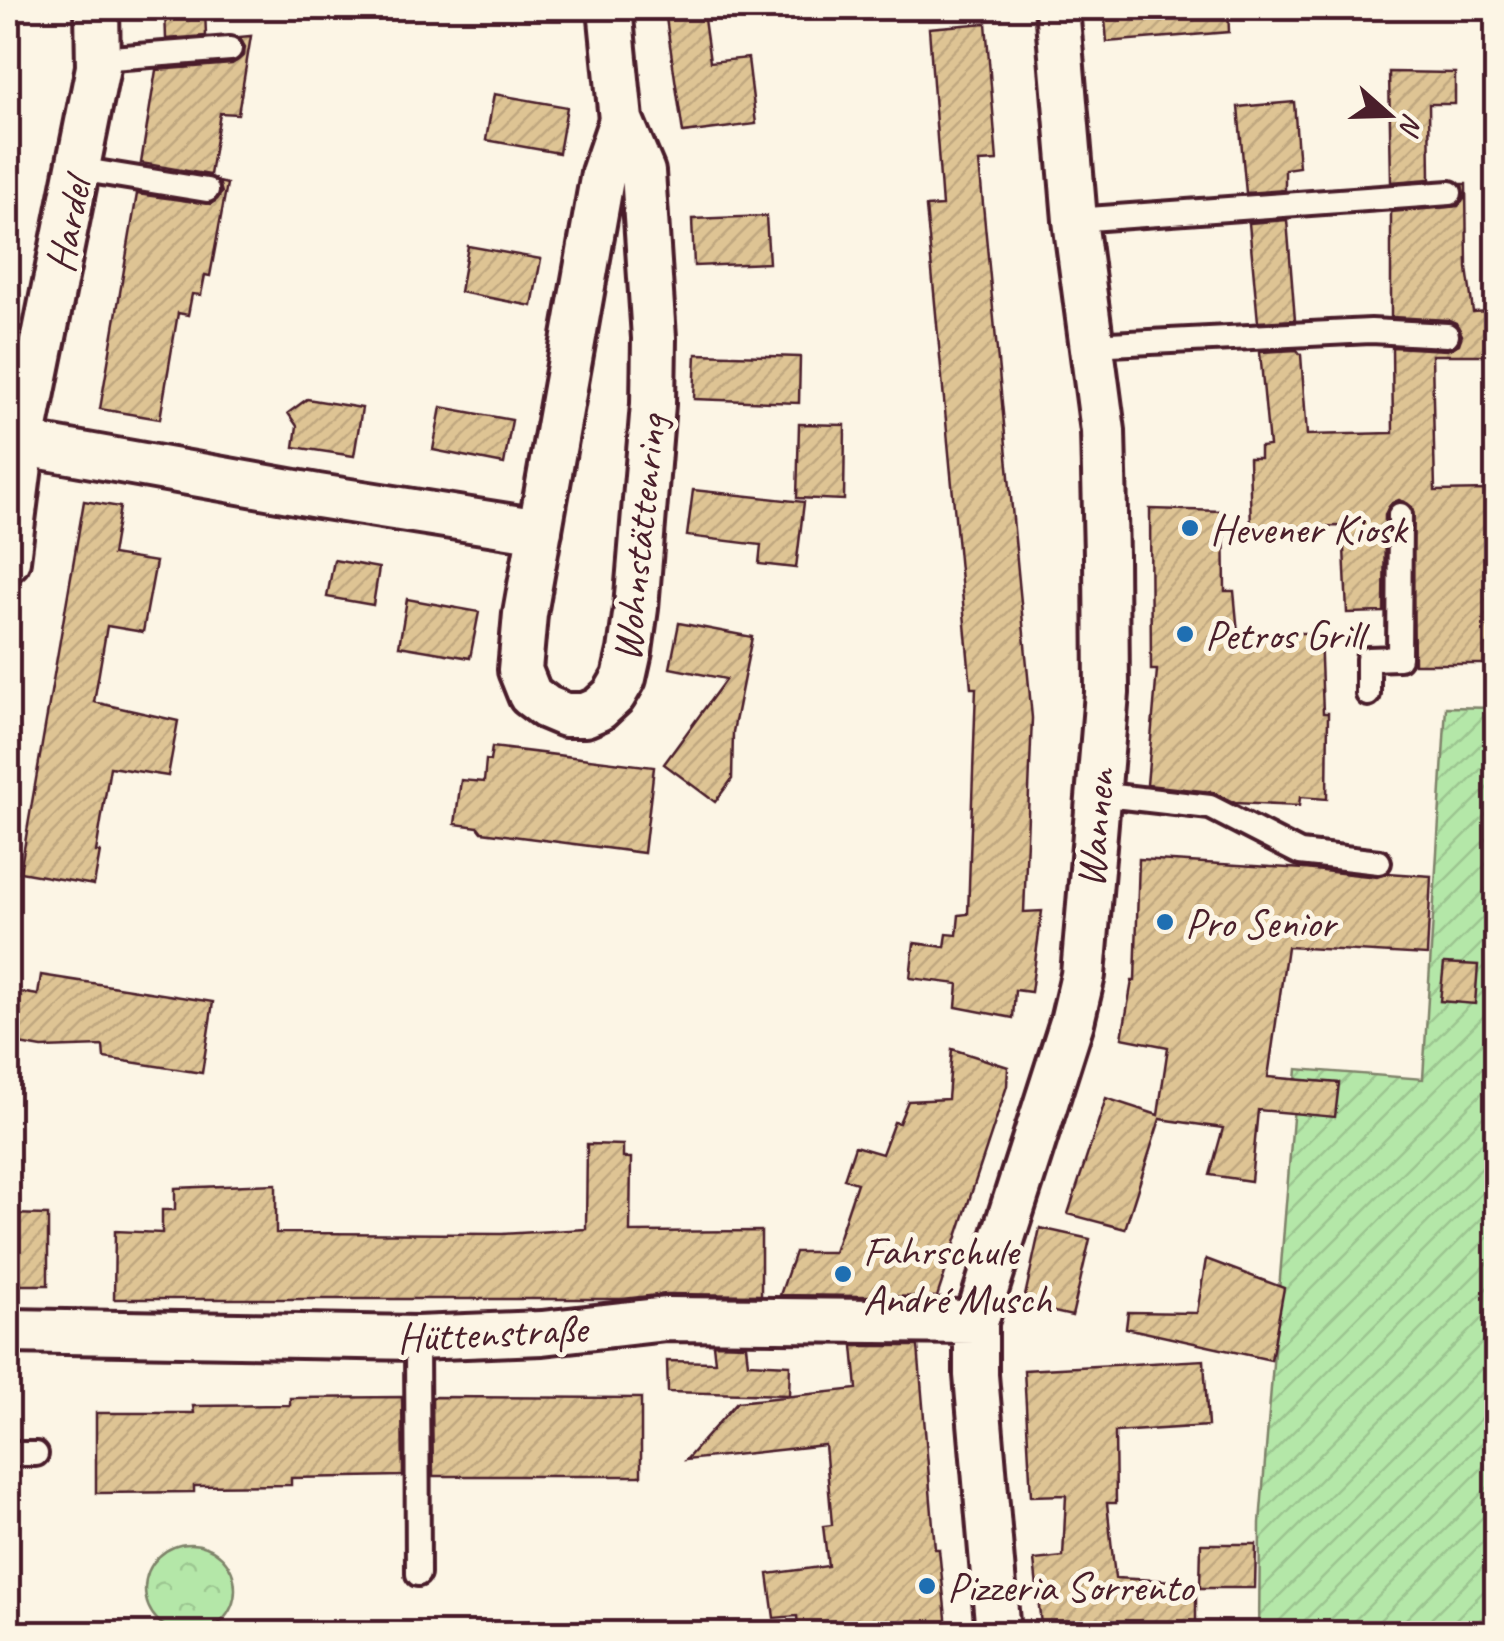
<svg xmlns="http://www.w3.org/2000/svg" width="1504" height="1641" viewBox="0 0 1504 1641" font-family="Caveat,sans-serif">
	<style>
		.park { fill: url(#park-crowns); stroke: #7f836a; stroke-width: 2.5 }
		.garden { fill: url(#garden-furrows); stroke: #7f836a; stroke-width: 2.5 }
		.building { fill: url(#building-hatch); stroke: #4a1f2b; stroke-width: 2.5 }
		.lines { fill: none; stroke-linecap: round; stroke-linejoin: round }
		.service-casing { stroke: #4a1f2b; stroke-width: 30 }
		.minor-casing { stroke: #4a1f2b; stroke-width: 50 }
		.service { stroke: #fcf5e5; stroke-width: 22 }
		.minor { stroke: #fcf5e5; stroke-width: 42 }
		.poi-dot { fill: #1f6fb2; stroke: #fcf5e5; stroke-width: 4 }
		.labels { text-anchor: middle; stroke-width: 10; stroke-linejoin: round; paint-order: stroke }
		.street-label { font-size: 42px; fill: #4a1f2b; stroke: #fcf5e5 }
		.poi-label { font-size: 42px; fill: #4a1f2b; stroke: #fcf5e5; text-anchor: start }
	</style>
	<defs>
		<pattern id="park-crowns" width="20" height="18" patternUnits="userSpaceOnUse" patternTransform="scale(2.5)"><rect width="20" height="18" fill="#b4e7a8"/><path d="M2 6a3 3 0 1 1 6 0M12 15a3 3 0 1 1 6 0" fill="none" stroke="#9cc691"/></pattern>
		<pattern id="garden-furrows" width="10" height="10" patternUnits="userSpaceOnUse" patternTransform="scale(2.5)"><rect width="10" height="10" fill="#b4e7a8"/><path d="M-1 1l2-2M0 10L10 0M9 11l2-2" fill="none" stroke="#9cc691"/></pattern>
		<pattern id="building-hatch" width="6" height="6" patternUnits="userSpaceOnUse" patternTransform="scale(2.5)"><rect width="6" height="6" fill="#dec494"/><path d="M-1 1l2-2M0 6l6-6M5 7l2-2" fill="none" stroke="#c0a880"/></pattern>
	</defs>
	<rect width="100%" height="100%" fill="#fcf5e5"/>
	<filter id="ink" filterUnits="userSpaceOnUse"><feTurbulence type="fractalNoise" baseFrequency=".01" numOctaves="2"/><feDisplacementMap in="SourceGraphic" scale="20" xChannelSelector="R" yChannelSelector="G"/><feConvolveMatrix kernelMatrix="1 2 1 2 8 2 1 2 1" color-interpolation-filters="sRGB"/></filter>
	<g filter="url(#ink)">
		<!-- park -->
		<path class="park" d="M145 1589a45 45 0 1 1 90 0a45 45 0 1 1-90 0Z"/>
		<!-- garden -->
		<path class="garden" d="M1446 707 1496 708V1633L1259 1634 1260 1523 1297 1069 1423 1079Z"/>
		<!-- building -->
		<path class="building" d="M165 8H205L206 36 166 39Z
			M1104 8H1228L1229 32 1107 42Z
			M703 12 710 62 748 58 756 124 683 133 666 18Z
			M986 23 997 161 979 162 1032 718 1024 912 1042 911 1031 992 1015 990 1013 1018 956 1007 958 984 910 978 914 943 945 947 947 934 957 935 959 915 968 914 976 688H971L926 207 942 206 929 28Z
			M251 36 238 114 220 113 210 175 141 163 156 70 232 64 244 55 245 47 239 37Z
			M1389 72 1455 73V104H1429L1430 179 1391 182Z
			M494 94 567 107 559 153 486 140Z
			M1294 102 1299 167 1285 169V190L1246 193 1238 107Z
			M219 182 227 184 210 276 205 275 201 295 192 294 188 315 178 313 160 419 100 409 137 194 211 204 222 193Z
			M1462 184H1466L1467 268 1473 312 1490 311V355H1432L1435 491 1488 490 1489 664H1414L1412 507 1399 500 1392 503 1385 514 1384 612 1347 613 1343 526 1251 528 1249 458H1260V447L1269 446 1260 352 1297 350 1301 355 1307 435 1393 433 1392 347 1447 350 1459 344 1462 335 1456 323 1449 320 1391 317V212L1458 206 1464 199Z
			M766 216 769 263 694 266 692 219Z
			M1287 220 1295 320 1258 322 1249 223Z
			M468 246 541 259 532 306 460 292Z
			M696 354 800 357 799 403 694 399Z
			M307 399 362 408 354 456 294 447 297 426 288 413Z
			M441 407 512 420 504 464 433 450Z
			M799 424 845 425 844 500 797 498Z
			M693 490 804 502 796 568 759 564 761 545 687 536Z
			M84 501 120 507 112 555 156 562 143 632 107 626 94 702 178 721 168 776 110 767 96 852H100L94 885 20 872Z
			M1150 509 1224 511 1225 591H1234L1238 633H1320L1323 713H1328L1327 799 1300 797 1299 806 1235 803 1212 792 1147 785 1157 670H1151Z
			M334 560 379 568 373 605 327 597Z
			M407 599 479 612 470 658 399 646Z
			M679 623 752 637 733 732 732 779 715 802 664 764 726 679 670 668Z
			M492 747 654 767 644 853 482 832 478 827 455 824 461 780 484 782 486 760 490 761Z
			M1139 859 1305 869 1377 877 1388 873 1431 876 1427 955 1287 947 1268 1077 1339 1083 1335 1117 1258 1110 1251 1181 1210 1175 1223 1128 1160 1119 1125 1229 1068 1214 1106 1098 1158 1115 1168 1047 1122 1038 1132 981H1135Z
			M1444 963 1478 965 1475 1004 1440 1001Z
			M41 975 213 1002 202 1073 104 1058 103 1046 42 1048 8 1042V990L38 995Z
			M952 1049 1008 1067 1007 1086 937 1297 780 1295 795 1252H834L857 1183 844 1179 855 1146 882 1154 894 1122 899 1123 908 1101 948 1099Z
			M587 1144 623 1145V1158H631L630 1232 761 1231V1295L666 1294 623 1299H114L115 1231 162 1233V1210H175V1188L276 1184V1233L502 1234 586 1229Z
			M8 1214 48 1215V1285H8Z
			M1040 1228 1090 1239 1072 1316 1023 1305Z
			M1206 1259 1284 1288 1271 1360 1126 1328 1128 1312 1197 1313Z
			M713 1344 746 1345 748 1363 790 1365 789 1395 668 1392 667 1361 715 1362Z
			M853 1346H918L935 1549H939L947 1628 898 1634H799L797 1616 774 1618 768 1574 828 1566 823 1526 832 1525 825 1445 686 1460 737 1402 857 1389Z
			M1204 1360 1208 1426 1115 1432 1116 1503H1107L1115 1578 1196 1582V1634H1042L1034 1560 1063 1557 1066 1495 1031 1496 1024 1370Z
			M402 1397 403 1476 291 1478V1485L194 1486V1492L96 1493V1413H194L193 1406 290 1405V1398Z
			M432 1397 641 1398V1476H433Z
			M1201 1544H1256L1255 1588H1200Z"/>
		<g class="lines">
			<!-- service casing -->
			<g class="service-casing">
				<path id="service" d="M98 59 230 49
					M78 169 207 190
					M1075 220 1450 193
					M1090 345 1371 331 1447 335
					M1368 694V659L1399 658 1400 515
					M1097 794 1210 807 1300 853 1379 862
					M417 1338 418 1574
					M8 1454H36"/>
			</g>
			<!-- minor casing -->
			<g class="minor-casing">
				<path id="minor" d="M610 8 621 120 643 172 654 338 653 404 636 608 630 651 624 678 614 695 599 709 585 715H565L546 707 530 695 520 670 525 614 603 173 621 120
					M8 441 318 496 540 531
					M8 560 23 442 98 67 97 8
					M8 1331 417 1338 542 1333 666 1319 976 1322
					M998 1634 976 1375V1322L1072 1022 1083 975 1107 693 1106 555 1103 431 1075 220 1057 8"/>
			</g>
			<!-- service -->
			<use href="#service" class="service"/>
			<!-- minor -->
			<use href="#minor" class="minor"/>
		</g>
	</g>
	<!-- markers -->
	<g class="poi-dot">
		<circle cx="1190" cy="528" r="10"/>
		<circle cx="1185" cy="634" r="10"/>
		<circle cx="1165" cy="922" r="10"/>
		<circle cx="843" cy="1274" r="10"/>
		<circle cx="927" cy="1586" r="10"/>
	</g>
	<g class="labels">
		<!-- street labels -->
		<g class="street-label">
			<text transform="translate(67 225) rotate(-79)" y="15">Hardel</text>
			<text transform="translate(638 538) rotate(-84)" y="15">Wohnstättenring</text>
			<text transform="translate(1094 828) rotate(-85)" y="15">Wannen</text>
			<text transform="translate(492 1332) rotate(-3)" y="15">Hüttenstraße</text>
		</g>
		<!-- poi labels -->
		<g class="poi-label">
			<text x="1210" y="543">Hevener Kiosk</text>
			<text x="1205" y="649">Petros Grill</text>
			<text x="1185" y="937">Pro Senior</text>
			<text x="863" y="1265">Fahrschule<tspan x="863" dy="48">André Musch</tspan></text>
			<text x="947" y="1601">Pizzeria Sorrento</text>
		</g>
	</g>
	<!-- margin -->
	<rect width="1504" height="1641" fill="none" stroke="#fcf5e5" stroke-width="40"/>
	<rect x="20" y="20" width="1464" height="1601" fill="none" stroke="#4a1f2b" stroke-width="4" filter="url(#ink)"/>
	<!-- north arrow -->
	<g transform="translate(1389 115) rotate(110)" stroke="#fcf5e5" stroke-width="8" paint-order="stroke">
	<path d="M0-8L18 38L0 25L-18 38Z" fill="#4a1f2b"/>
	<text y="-15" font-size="28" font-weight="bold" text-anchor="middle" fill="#4a1f2b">N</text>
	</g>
</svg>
